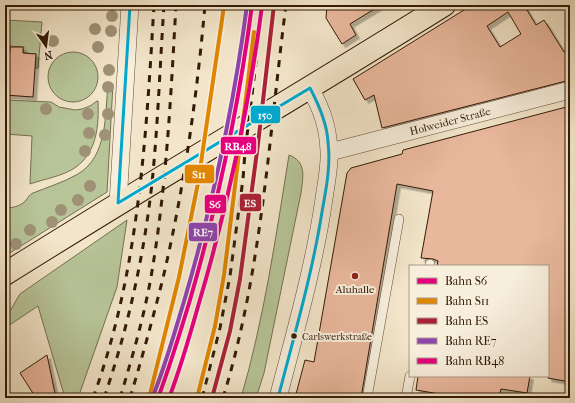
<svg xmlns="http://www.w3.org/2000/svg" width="575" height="403" viewBox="0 0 575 403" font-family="'IM FELL French Canon',serif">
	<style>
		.green { fill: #b7c599; stroke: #757050 }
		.building { fill: #e9b79c; stroke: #331a07; fill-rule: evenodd; filter: url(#shadow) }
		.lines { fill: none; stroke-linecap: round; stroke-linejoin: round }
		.lane-casing { stroke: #634d38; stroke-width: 10 }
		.street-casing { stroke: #634d38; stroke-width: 18 }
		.primary-casing { stroke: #331a07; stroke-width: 24 }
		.lane { stroke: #f7eedc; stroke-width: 9 }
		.street { stroke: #f7eedc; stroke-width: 17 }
		.primary { stroke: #f2e5c9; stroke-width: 22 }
		.rail { stroke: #331a07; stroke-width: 3; stroke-dasharray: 7 7; stroke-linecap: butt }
		.bus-1-casing { stroke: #f7eedc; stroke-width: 6 }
		.bus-1 { stroke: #00a9ce; stroke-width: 3 }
		.rail-1-casing { stroke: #f7eedc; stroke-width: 7 }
		.rail-2-casing { stroke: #f7eedc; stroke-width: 7 }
		.rail-3-casing { stroke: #f7eedc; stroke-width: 7 }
		.rail-4-casing { stroke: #f7eedc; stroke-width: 7 }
		.rail-5-casing { stroke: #f7eedc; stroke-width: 7 }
		.rail-1 { stroke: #e6007e; stroke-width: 4 }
		.rail-2 { stroke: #e08601; stroke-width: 4 }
		.rail-3 { stroke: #aa2135; stroke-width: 4 }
		.rail-4 { stroke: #8e44ad; stroke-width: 4 }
		.rail-5 { stroke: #e5007d; stroke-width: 4 }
		.tree { fill: #9f9176 }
		.poi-dot { fill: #8f2418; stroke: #f7eedc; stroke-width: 1.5 }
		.bus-dot { fill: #331a07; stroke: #f7eedc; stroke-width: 1.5 }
		.labels { text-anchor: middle; stroke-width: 4; stroke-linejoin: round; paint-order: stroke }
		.bus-label { font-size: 10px; fill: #331a07; stroke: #f7eedc; text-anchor: start }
		.street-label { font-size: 11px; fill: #331a07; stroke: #f7eedc }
		.poi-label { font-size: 11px; fill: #331a07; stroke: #f7eedc }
		.line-badge { stroke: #f7eedc; stroke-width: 1.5 }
		.badge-label { font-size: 11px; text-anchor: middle; font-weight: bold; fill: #fff }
	</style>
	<defs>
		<filter id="shadow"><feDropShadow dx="3.5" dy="3.5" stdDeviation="0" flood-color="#0004"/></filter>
	</defs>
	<rect width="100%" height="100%" fill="#f2e5c9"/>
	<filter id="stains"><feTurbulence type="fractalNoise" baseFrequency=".005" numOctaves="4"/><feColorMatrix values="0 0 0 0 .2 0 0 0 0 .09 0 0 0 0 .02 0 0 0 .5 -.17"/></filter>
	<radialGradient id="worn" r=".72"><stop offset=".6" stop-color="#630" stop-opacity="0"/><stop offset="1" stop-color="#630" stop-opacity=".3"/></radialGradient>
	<!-- green -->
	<path class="green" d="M5 20 42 22 38 68H35L36 54 23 53 24 47 10 46V52L5 51Z
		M48 77a25 25 0 1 1 50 0a25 25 0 1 1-50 0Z
		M108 84H113L107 192 5 256V208C13 208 22 206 27 199 29 196 29 195 33 193 48 187 64 182 78 174 108 156 105 114 108 84Z
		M5 100 51 102 59 107 75 110 82 109 90 106 97 101H98C99 125 97 152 76 167 64 176 44 179 30 184L32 136 5 134Z
		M289 155C307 162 303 177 301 193L264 373 256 398H241C264 319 276 236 289 155Z
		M127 220 117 287 78 398H65L38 306 5 328V314L10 311 20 294Z"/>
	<!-- building -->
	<path class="building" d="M327 5H381L350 24 356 35 342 44 326 18Z
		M472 5H524L536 25 544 20 564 52 570 50V80L382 128 374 95 365 100 353 79ZM508 12 521 34 500 47 487 26Z
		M10 47H23V53L36 54 33 97 5 95V52H10Z
		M570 106V382L548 378V266H437L438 261 433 259 421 258 433 191 397 184 361 398H295L305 360 314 362 347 173 351 168 402 154 403 150Z
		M47 355 56 398H36L20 373Z
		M418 376H530L527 393 501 389 499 398H463L416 390Z"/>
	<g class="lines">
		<!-- lane casing -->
		<g class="lane-casing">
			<path id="lane" d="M430 266V264
				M367 398 399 219
				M406 398 410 376"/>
		</g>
		<!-- street casing -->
		<g class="street-casing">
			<g id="street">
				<path id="s1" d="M330 152 570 90"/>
				<path d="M118 203 130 5"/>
				<path d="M278 398C295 332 314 267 324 199 326 184 330 166 329 151 328 126 322 110 310 88"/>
			</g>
		</g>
		<!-- primary casing -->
		<g class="primary-casing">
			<path id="primary" d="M5 274C150 183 298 96 444 5"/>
		</g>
		<!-- lane -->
		<use href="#lane" class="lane"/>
		<!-- street -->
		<use href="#street" class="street"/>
		<!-- primary -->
		<use href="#primary" class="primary"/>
		<!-- rail -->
		<path class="rail" d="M93 398C139 272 146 138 154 5
			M104 398C128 328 144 256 152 183 158 124 160 64 164 5
			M120 398C133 355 146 310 153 265 167 179 171 92 176 5
			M130 398C142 358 153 318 163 278 184 189 197 96 205 5
			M202 398 220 328 230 276 243 179 245 152 263 5
			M223 398C262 271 269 136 286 5"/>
		<!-- bus-1 casing -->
		<g class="bus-1-casing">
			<path id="bus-1" d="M118 203 310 88
				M118 203 130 5
				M278 398C294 336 312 275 322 212 326 189 331 166 328 142 327 123 319 105 310 88"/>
		</g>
		<!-- bus-1 -->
		<use href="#bus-1" class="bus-1"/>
		<!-- rail-1 casing -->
		<g class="rail-1-casing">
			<path id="rail-1" d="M158 398C170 366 180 333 190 300 218 203 239 105 252 5"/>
		</g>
		<!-- rail-2 casing -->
		<g class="rail-2-casing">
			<path id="rail-2" d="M149 398 179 277 198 183 224 6
				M197 398 215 326 224 275 254 32"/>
		</g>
		<!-- rail-3 casing -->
		<g class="rail-3-casing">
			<path id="rail-3" d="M212 398 230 331 240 279 258 144 274 5"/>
		</g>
		<!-- rail-4 casing -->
		<g class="rail-4-casing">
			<path id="rail-4" d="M153 396C166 364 175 331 185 298 213 202 234 105 247 5"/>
		</g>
		<!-- rail-5 casing -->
		<g class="rail-5-casing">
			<path id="rail-5" d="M169 398C181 367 190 335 199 303 228 205 249 107 262 6"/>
		</g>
		<!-- rail-1 -->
		<use href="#rail-1" class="rail-1"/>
		<!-- rail-2 -->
		<use href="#rail-2" class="rail-2"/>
		<!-- rail-3 -->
		<use href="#rail-3" class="rail-3"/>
		<!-- rail-4 -->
		<use href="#rail-4" class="rail-4"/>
		<!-- rail-5 -->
		<use href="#rail-5" class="rail-5"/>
	</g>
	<!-- trees -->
	<g class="tree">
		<circle cx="112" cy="16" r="6"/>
		<circle cx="95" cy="29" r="6"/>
		<circle cx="111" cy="31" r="6"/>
		<circle cx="53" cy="41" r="6"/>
		<circle cx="98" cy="47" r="6"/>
		<circle cx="109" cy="70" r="6"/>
		<circle cx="108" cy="87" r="6"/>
		<circle cx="46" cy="109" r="6"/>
		<circle cx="88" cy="114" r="6"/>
		<circle cx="108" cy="114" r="6"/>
		<circle cx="89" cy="133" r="6"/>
		<circle cx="105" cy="135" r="6"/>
		<circle cx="85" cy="151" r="6"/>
		<circle cx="90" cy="186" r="6"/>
		<circle cx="78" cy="200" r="6"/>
		<circle cx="61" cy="210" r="6"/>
		<circle cx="52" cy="222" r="6"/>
		<circle cx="30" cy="230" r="6"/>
		<circle cx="16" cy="244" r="6"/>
	</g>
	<!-- markers -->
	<circle class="poi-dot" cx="355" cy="276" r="4"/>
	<circle class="bus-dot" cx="294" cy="336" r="3.5"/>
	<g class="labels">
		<!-- bus labels -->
		<g class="bus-label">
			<text x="302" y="340">Carlswerkstraße</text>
		</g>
		<!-- street labels -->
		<g class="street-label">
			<text dy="4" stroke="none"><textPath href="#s1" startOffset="124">Holweider Straße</textPath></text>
		</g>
		<!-- poi labels -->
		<g class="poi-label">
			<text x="355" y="293">Aluhalle</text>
		</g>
	</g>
	<g class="line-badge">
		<rect x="250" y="105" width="31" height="19" rx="4" fill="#00a9ce"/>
		<rect x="220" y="136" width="37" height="19" rx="4" fill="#e5007d"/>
		<rect x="184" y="164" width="31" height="20" rx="4" fill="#e08601"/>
		<rect x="239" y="193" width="23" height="19" rx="4" fill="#aa2135"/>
		<rect x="204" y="194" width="23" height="20" rx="4" fill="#e6007e"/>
		<rect x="188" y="222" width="30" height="20" rx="4" fill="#8e44ad"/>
	</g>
	<g class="badge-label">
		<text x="265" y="119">150</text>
		<text x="238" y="150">RB48</text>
		<text x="199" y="178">S11</text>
		<text x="250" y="207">ES</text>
		<text x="215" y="208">S6</text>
		<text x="203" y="236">RE7</text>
	</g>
	<!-- margin -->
	<rect width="575" height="403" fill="none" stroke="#f2e5c9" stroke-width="20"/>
	<rect x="6" y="6" width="563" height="391" fill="none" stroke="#331a07" stroke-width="2"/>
	<rect x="10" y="10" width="555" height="383" fill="none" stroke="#331a07"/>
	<!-- legend -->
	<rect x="409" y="265" width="140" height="112" fill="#f7eedc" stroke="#a99987"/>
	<rect x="417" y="278" width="20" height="6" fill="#e6007e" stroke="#a99987"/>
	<text x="445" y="285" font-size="12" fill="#331a07">Bahn S6</text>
	<rect x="417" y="298" width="20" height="6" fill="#e08601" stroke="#a99987"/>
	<text x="445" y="305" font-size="12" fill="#331a07">Bahn S11</text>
	<rect x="417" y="318" width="20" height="6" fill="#aa2135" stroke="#a99987"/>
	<text x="445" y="325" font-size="12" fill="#331a07">Bahn ES</text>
	<rect x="417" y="338" width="20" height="6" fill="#8e44ad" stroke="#a99987"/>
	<text x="445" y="345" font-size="12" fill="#331a07">Bahn RE7</text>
	<rect x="417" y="358" width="20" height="6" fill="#e5007d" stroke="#a99987"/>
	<text x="445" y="365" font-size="12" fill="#331a07">Bahn RB48</text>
	<!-- north arrow -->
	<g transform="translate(46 46) rotate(166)" stroke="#f7eedc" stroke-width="3" paint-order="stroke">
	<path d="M0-3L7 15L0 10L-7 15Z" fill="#331a07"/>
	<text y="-6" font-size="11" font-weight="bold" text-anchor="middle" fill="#331a07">N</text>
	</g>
	<rect width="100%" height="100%" filter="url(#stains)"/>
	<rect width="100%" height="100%" fill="url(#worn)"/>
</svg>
